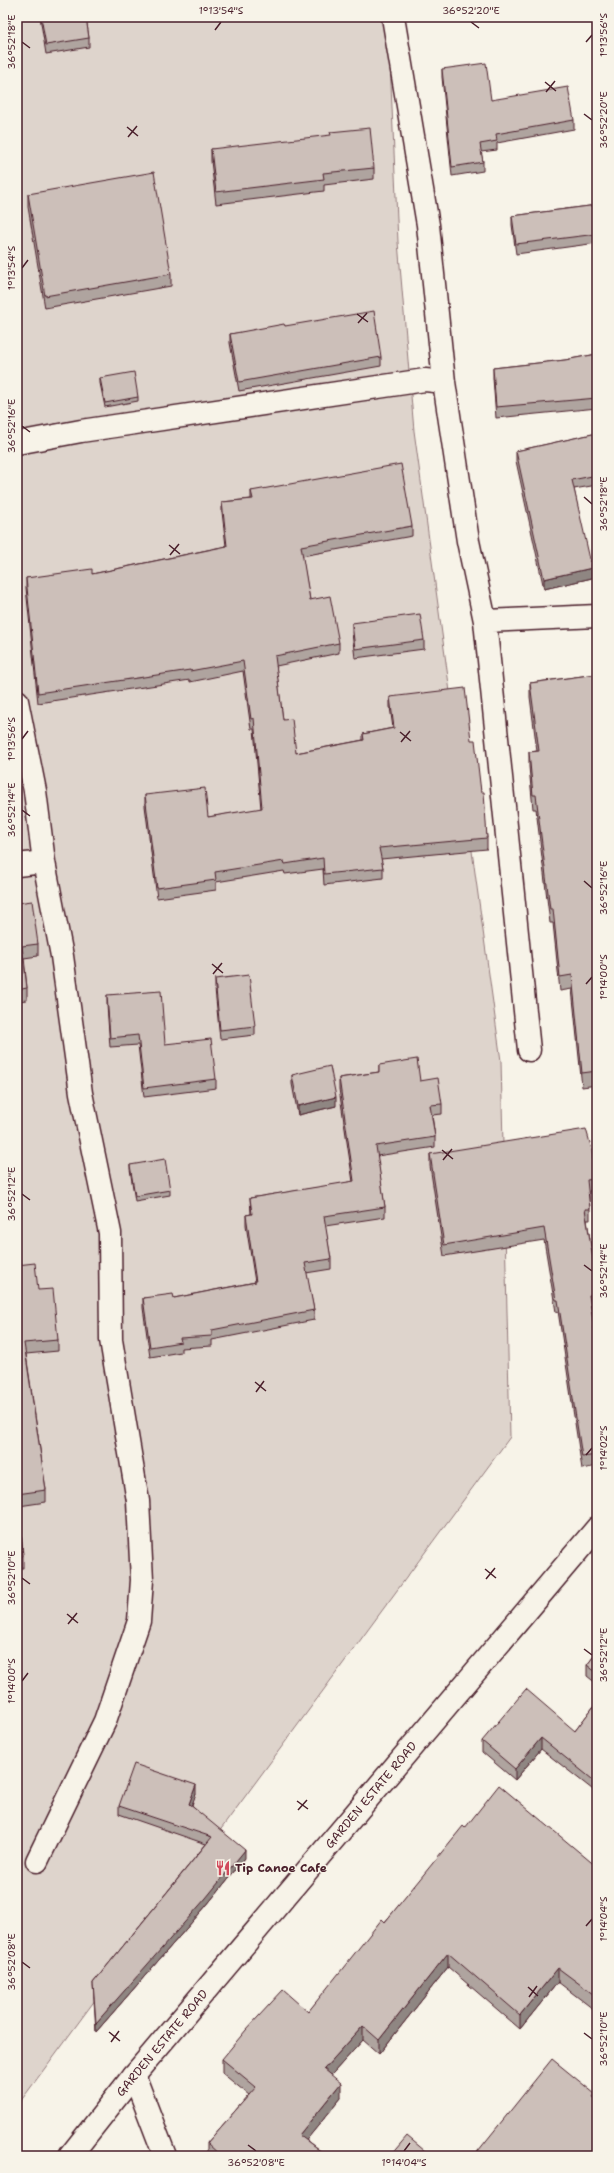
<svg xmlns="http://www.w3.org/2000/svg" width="614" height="2173" viewBox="0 0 614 2173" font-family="'Shantell Sans',sans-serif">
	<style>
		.green { fill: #ded4cc; stroke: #947a7c }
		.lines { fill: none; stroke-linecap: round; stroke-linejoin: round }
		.street-casing { stroke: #4a1f2b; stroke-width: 25 }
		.secondary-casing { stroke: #4a1f2b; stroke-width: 25 }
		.street { stroke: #f7f3e8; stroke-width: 22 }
		.secondary { stroke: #f7f3e8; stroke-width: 22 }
		.wall { fill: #afa49f; stroke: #4a1f2b }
		.shaded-wall { fill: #8f8682; stroke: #4a1f2b }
		.building { fill: #ccbfb9; stroke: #4a1f2b }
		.ticks { fill: none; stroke: #4a1f2b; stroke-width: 1.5 }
		.labels { text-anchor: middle; stroke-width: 3; stroke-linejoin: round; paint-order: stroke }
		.street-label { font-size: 12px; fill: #4a1f2b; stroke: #f7f3e8 }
		.poi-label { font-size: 12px; font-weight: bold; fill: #4a1f2b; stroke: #f7f3e8; text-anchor: start }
		.neatline { fill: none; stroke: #4a1f2b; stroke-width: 1.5 }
		.ticks-label { font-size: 10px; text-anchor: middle; fill: #4a1f2b }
	</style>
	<rect width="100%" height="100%" fill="#f7f3e8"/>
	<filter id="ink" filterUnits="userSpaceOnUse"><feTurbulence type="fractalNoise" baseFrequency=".025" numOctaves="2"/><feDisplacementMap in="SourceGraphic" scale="8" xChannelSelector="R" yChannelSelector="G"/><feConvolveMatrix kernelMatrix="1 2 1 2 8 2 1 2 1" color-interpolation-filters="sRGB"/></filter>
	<g filter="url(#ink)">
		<!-- green -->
		<path class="green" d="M17 17H388L398 242 414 431 501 1061 510 1437 17 2106Z"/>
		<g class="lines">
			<!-- street casing -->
			<g class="street-casing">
				<path id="street" d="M393 17 428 225 444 382 454 448 468 541 485 621 529 1050
					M17 443 81 431 425 380 444 382
					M485 621 597 616
					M17 701 35 791 44 862 62 956 81 1093 110 1233 111 1340 138 1501 142 1580 139 1621 105 1721 37 1861
					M17 865 44 862
					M134 2075 165 2156"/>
			</g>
			<!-- secondary casing -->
			<g class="secondary-casing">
				<path id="secondary" d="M70 2156 134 2075 597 1528"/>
			</g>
			<!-- street -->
			<use href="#street" class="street"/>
			<!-- secondary -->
			<use href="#secondary" class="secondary"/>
		</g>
		<!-- wall -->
		<path class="wall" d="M40 17H86L89 38V47L46 54Z
			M442 69 491 100 574 120V129L497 143V150L481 152 483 162V171L452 176 442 77Z
			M211 149 374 168V179L324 185V191L216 204 211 161Z
			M28 194 171 274V286L45 308 28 207Z
			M597 205V243L516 254 512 225V216Z
			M285 326 381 357V366L239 391 230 343V334Z
			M597 354V408L496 418 493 378V368L565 360Z
			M100 378 138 397V401L105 407 100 383Z
			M597 433V485L574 489 592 578 544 589 516 461V451Z
			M251 491 412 526V536L302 556 310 600 339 643V653L276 666 283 720 296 753 363 740V734L393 728 390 707V697L471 740 481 792 487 838V849L381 859 383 868V878L324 885 323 869 285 874 284 871 216 882V890L157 898 145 806V795L208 817 261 809 254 729H251L243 671 190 682V680L38 703 26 588V578L92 574 226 546 222 512V502L251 499Z
			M352 623 424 640V649L355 658 352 633Z
			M597 674V1085L582 1087 572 989 560 991 553 923H550L536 809H533L529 767V752L537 751 530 697V683Z
			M17 903 38 944V956L24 958 27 988V1000L17 1001Z
			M215 979 255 1026V1035L220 1039 215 989Z
			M107 995 165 1044 216 1079V1088L144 1097 138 1045 110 1047 107 1005Z
			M17 1029 19 1039V1051H17Z
			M379 1065 420 1081 442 1104V1114L432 1115 435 1137V1147L377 1156 385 1207V1217L325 1226 331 1259V1269L306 1273 314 1310V1320L212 1340V1346L181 1348V1352L150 1357 143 1308V1298H174L255 1282 246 1225V1215L251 1214 250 1198 353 1182 339 1089V1078L379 1072Z
			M292 1075 336 1106 298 1115 292 1084Z
			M430 1154 595 1179V1191H589L590 1209V1220H587L597 1284V1305L591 1306 597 1346V1466L582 1469 558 1311 556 1312 544 1240 444 1256 430 1166Z
			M130 1165 170 1190V1195L135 1201 130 1169Z
			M17 1265 38 1290 58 1340V1351L26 1354 46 1490V1502L19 1506 23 1556V1568H17Z
			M597 1652V1684L587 1676V1665Z
			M597 1702V1793L541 1749 515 1780 482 1752V1741L575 1731Z
			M196 1794 192 1806 245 1858 206 1906 96 2032 93 1983 206 1844 119 1814V1806Z
			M465 1828 597 1867V2012L558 1982 520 2029 448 1967 379 2054 363 2040 331 2075 341 2098 306 2140 327 2156H207V2143L249 2095 222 2073V2059L308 2012Z"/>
		<!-- shaded-wall -->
		<path class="shaded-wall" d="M592 568V578L544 589V579Z
			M336 1097V1106L298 1115V1106Z
			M541 1738V1749L515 1780V1769Z
			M196 1785V1794L189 1813V1804Z
			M245 1850V1858L206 1906 96 2032V2023Z
			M448 1953V1967L379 2054V2040Z
			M558 1968V1982L520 2029V2015Z
			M363 2026V2040L324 2083V2069Z
			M341 2083V2098L299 2149V2135Z"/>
		<!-- building -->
		<path class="building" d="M41 17H86L89 38 46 45Z
			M486 63 491 100 568 87 574 120 496 134 497 141 480 144 483 162 452 167 442 69Z
			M370 128 374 168 323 173 324 179 216 192 211 149 331 135 330 132Z
			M154 172 171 274 45 296 28 194Z
			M597 205V234L516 244 512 216Z
			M374 311 381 357 239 382 230 334 284 324 285 326Z
			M597 354V398L496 407 493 368 565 360Z
			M134 372 138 397 105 403 100 378Z
			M597 433V475L572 480 592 568 544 579 516 451Z
			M401 464 412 526 301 546 310 600 330 596 339 643 275 656 283 720 292 719 296 753 364 740 363 734 394 728 390 697 465 688 471 740H475L481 792H484L487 838 379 848 383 868 324 874 323 858 285 864 284 861 215 872 216 880 157 888 145 795 205 788 208 817 262 808 254 718 251 719 243 661 190 671V670L38 693 26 578 92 569V574L227 546 222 502 253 499 251 491Z
			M420 614 424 640 355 649 352 623Z
			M597 674V1071L582 1073 572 975 560 977 553 909H550L536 795H533L529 752 539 751 530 683Z
			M32 901 38 944 22 946 27 988 17 990V903Z
			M249 975 255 1026 220 1030 215 979Z
			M161 991 165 1044 211 1039 216 1079 144 1088 138 1035 110 1038 107 995Z
			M17 1029 19 1039 17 1040Z
			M417 1059 420 1081 438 1078 442 1104 430 1105 435 1137 376 1146 385 1207 324 1216 331 1259 305 1263 314 1310 212 1330V1336L180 1338 181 1342 150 1347 143 1298 173 1294 174 1298 256 1282 246 1215 252 1214 250 1198 354 1181 339 1078 379 1072V1065Z
			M330 1066 336 1097 298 1106 292 1075Z
			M586 1129 592 1150 595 1179 587 1180 590 1209H585L597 1284V1294L589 1295 597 1346V1455L582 1457 558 1300H556L544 1228 444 1245 430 1154Z
			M165 1159 170 1190 135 1196 130 1165Z
			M35 1263 38 1290 53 1289 58 1340 24 1343 46 1490 17 1494 23 1556 17 1557V1265Z
			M597 1652V1673L587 1665Z
			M526 1689 575 1731 597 1702V1783L541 1738 515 1769 482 1741Z
			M134 1764 196 1785 189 1804 245 1850 206 1898 96 2023 93 1983 212 1837 119 1806Z
			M499 1785 597 1867V1997L558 1968 520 2015 448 1953 379 2040 363 2026 324 2069 341 2083 299 2135 327 2156H221L207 2143 256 2087 222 2059 246 2030 283 1990 308 2012 382 1919 385 1922 463 1826 465 1828Z
			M552 2059 595 2094 593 2097 597 2100V2156H474Z
			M407 2136 431 2156H390Z"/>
	</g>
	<!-- ticks -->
	<path class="ticks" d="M471 22 479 28M215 30 221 22M22 42 30 48M586 42 592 35M545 82 556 91M546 92 555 81M584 114 592 120M127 127 138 136M128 137 137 126M22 268 28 260M357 314 368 322M358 323 367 313M22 426 30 432M584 497 592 504M169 545 180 554M170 555 179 544M400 732 411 741M22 739 28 731M401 742 410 731M22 810 30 816M584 881 592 888M212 964 223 973M213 974 222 963M586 984 592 977M442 1150 453 1159M443 1160 452 1149M22 1194 30 1200M584 1265 592 1271M255 1382 266 1391M256 1392 264 1381M586 1455 592 1448M485 1569 496 1578M22 1578 30 1584M486 1579 495 1568M67 1614 78 1623M68 1624 77 1613M584 1649 592 1655M22 1681 28 1673M297 1801 308 1809M298 1810 307 1800M586 1926 592 1919M22 1962 30 1968M528 1987 538 1996M529 1997 537 1986M109 2032 120 2041M584 2033 592 2039M111 2042 119 2031M248 2145 256 2151M404 2151 410 2143"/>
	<!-- icons -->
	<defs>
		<g id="restaurant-bare" transform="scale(1.2)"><path d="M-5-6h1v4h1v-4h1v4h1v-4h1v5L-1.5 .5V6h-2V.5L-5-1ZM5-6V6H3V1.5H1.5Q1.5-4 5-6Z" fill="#d1495b" stroke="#f7f3e8" stroke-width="2.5" paint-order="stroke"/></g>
	</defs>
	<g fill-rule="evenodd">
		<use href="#restaurant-bare" x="223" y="1868"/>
	</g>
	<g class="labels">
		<!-- street labels -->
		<g class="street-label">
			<text transform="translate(371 1795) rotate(-50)" y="4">GARDEN ESTATE ROAD</text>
			<text transform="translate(162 2043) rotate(-50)" y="4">GARDEN ESTATE ROAD</text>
		</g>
		<!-- poi labels -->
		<g class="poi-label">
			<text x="235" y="1872">Tip Canoe Cafe</text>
		</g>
	</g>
	<!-- margin -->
	<rect width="614" height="2173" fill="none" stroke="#f7f3e8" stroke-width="44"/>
	<rect x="22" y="22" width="570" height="2129" class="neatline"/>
	<g class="ticks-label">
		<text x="221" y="14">1°13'54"S</text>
		<text x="471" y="14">36°52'20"E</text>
		<text transform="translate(603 35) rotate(-90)" y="4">1°13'56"S</text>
		<text transform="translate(11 42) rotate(-90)" y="4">36°52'18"E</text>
		<text transform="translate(603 120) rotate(-90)" y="4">36°52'20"E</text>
		<text transform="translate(11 268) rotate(-90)" y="4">1°13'54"S</text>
		<text transform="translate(11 426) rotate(-90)" y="4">36°52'16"E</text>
		<text transform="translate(603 504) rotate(-90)" y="4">36°52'18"E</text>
		<text transform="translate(11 739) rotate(-90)" y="4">1°13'56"S</text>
		<text transform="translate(11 810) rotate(-90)" y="4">36°52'14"E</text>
		<text transform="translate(603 888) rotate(-90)" y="4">36°52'16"E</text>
		<text transform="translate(603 977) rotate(-90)" y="4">1°14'00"S</text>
		<text transform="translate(11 1194) rotate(-90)" y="4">36°52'12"E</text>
		<text transform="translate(603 1271) rotate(-90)" y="4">36°52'14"E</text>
		<text transform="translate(603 1448) rotate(-90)" y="4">1°14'02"S</text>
		<text transform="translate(11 1578) rotate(-90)" y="4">36°52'10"E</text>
		<text transform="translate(603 1655) rotate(-90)" y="4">36°52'12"E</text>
		<text transform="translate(11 1681) rotate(-90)" y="4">1°14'00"S</text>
		<text transform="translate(603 1919) rotate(-90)" y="4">1°14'04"S</text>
		<text transform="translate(11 1962) rotate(-90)" y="4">36°52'08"E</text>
		<text transform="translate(603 2039) rotate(-90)" y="4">36°52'10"E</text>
		<text x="256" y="2166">36°52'08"E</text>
		<text x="404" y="2166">1°14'04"S</text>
	</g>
</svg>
